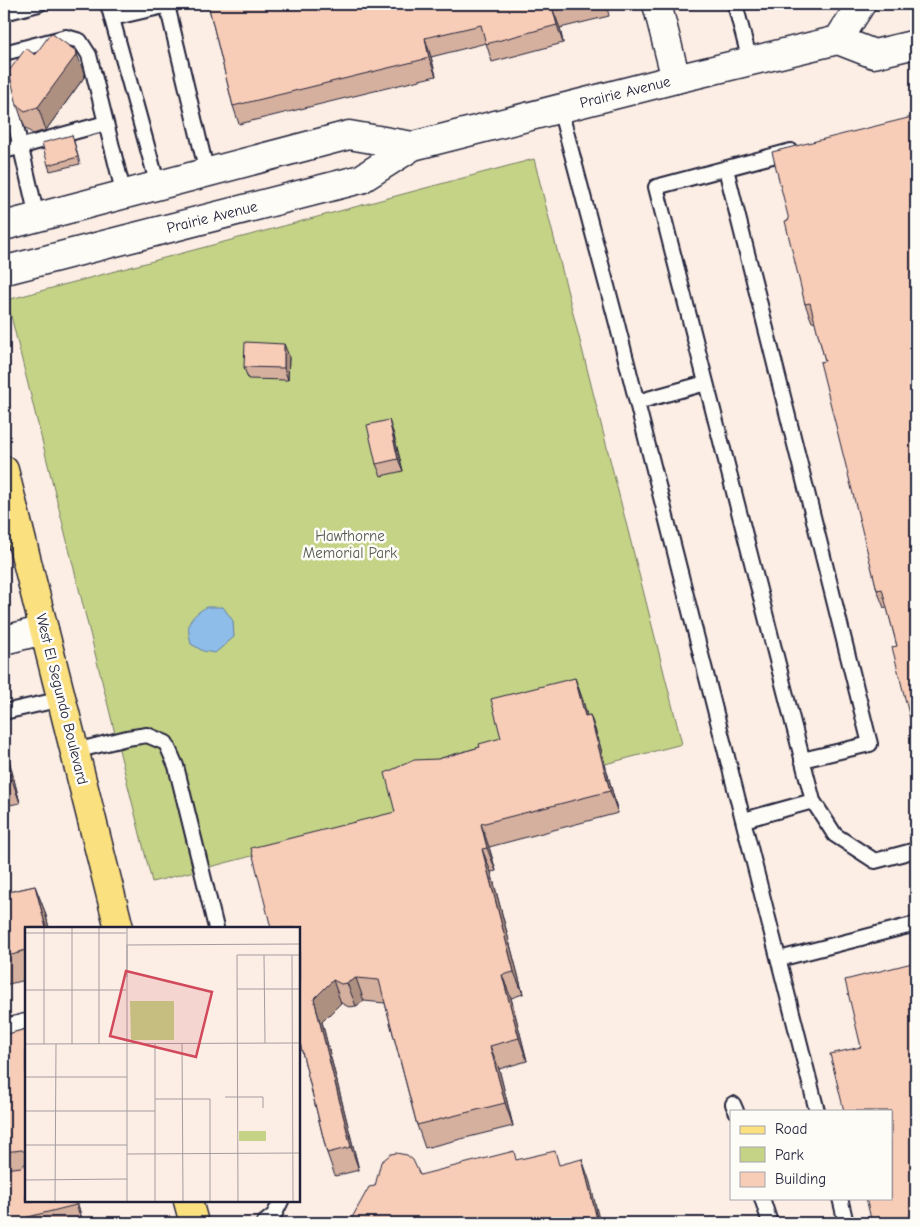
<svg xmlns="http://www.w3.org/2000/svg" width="920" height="1227" viewBox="0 0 920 1227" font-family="'Comic Neue',sans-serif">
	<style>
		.green { fill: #c5d387; stroke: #747a61 }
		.water { fill: #8fbde9; stroke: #637fa3 }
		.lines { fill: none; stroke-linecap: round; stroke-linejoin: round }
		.lane-casing { stroke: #22223b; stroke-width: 18 }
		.street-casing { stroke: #22223b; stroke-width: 31 }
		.secondary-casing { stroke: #22223b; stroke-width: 31 }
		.primary-casing { stroke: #22223b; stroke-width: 31 }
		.lane { stroke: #fdfcf7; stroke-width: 14 }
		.street { stroke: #fdfcf7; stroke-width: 28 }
		.secondary { stroke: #fdfcf7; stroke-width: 28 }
		.primary { stroke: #fbe080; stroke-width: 28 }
		.wall { fill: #d5b09e; stroke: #22223b }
		.shaded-wall { fill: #ae9081; stroke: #22223b }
		.building { fill: #f8cdb8; stroke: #22223b }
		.labels { text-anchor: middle; stroke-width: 5; stroke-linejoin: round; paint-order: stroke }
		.street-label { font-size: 15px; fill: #22223b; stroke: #fdfcf7 }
		.park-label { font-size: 15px; fill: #535752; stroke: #fdfcf7 }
		.inset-road { fill: none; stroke: #a59ca0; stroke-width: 1 }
		.view { fill: #d1495b; fill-opacity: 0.15; stroke: #d1495b; stroke-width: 2.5 }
		.inset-edge { fill: none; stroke: #22223b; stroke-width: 2.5 }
	</style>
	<rect width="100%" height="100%" fill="#fceee4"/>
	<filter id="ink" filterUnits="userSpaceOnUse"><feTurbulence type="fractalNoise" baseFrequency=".02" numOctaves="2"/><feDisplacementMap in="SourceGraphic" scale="10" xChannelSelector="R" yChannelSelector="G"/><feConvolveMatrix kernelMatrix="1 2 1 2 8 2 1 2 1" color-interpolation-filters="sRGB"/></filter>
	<g filter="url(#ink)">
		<!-- green -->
		<path class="green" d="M534 159 682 744 152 882 7 300Z"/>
		<!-- water -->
		<path class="water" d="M206 607H223L233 621 234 637 215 653 203 651 191 644C186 623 188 619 206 607Z"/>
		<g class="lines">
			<!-- lane casing -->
			<g class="lane-casing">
				<path id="lane" d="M108 4 158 186
					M735 4 750 61
					M167 5 207 173
					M4 13 39 4
					M112 18 173 4
					M4 53 66 37 80 41 89 55 124 195
					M4 75 37 217
					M560 109 616 320 817 1111
					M4 151 106 123
					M791 151 656 187 813 801 835 835 875 861 916 850
					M726 169 870 744 802 760
					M637 402 706 383
					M4 712 62 699
					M75 751 127 738 147 735 166 743 176 766 216 928
					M744 820 813 801
					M779 959 916 924
					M733 1104 736 1111
					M762 1198 770 1223
					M840 1198 846 1223
					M264 1223 274 1215 281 1201"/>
			</g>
			<!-- street casing -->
			<g class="street-casing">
				<path id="street" d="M657 4 676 79
					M4 640 44 630
					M4 1034 26 1028"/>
			</g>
			<!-- secondary casing -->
			<g class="secondary-casing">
				<path id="secondary" d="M838 40 861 4
					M4 226 349 135 413 146
					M4 268 10 269 361 179 413 146 676 79 838 40 874 54 916 44"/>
			</g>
			<!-- primary casing -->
			<g class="primary-casing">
				<path id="primary" d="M4 470 119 928
					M188 1201 194 1223"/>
			</g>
			<!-- lane -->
			<use href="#lane" class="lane"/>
			<!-- street -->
			<use href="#street" class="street"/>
			<!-- secondary -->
			<use href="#secondary" class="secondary"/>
			<!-- primary -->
			<use href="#primary" class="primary"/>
		</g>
		<!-- wall -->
		<path class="wall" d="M208 4H610L611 6 607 7 609 16 560 28 563 43 492 62 486 43 431 57 436 76 239 124 233 106Z
			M35 55 85 76 46 130 33 134 25 128 17 105Z
			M916 116V740L913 730 897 646 887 607 884 608 877 590 825 361 815 321 812 322 805 304 789 220Z
			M74 141 80 164 50 171 48 165Z
			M289 356 288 380 248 379 244 367Z
			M393 432 403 471 381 476 376 464Z
			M575 678 583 701 587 716 590 715 598 738 618 813 489 847 496 871 491 872 523 994 511 998 527 1061 499 1069 513 1126 425 1148 417 1125 385 1003 364 1001 356 1006 349 1007 341 1003 322 1022 359 1170 335 1176 327 1153 299 1039 395 812 438 759 480 747 501 738Z
			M4 745 9 760 20 803 4 806Z
			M35 886 45 912 49 928H26V980L4 985V893Z
			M26 1029V1201H77L83 1223H4V1035Z"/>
		<!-- shaded-wall -->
		<path class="shaded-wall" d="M553 10 560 28 563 43 557 25Z
			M425 38 431 57 436 76 429 58Z
			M76 51 85 76 46 130 38 107Z
			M284 344 289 356 288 380 284 368Z
			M389 420 393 432 403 471 398 459Z
			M575 678 583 701 593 739 585 716Z
			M590 715 598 738 618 813 610 791Z
			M4 745 9 760 20 803 12 780 4 748Z
			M481 824 489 847 496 871 487 848Z
			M482 849 491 872 523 994 514 972Z
			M35 886 45 912 49 928H46Z
			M502 975 511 998 527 1061 519 1038Z
			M356 978 364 1001 356 1006 347 983Z
			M333 980 341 1003 322 1022 359 1170 351 1147 314 999Z
			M490 1046 499 1069 513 1126 505 1103Z
			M582 1159 590 1182 600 1223H598Z
			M75 1201H77L83 1223 76 1205Z"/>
		<!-- building -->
		<path class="building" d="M208 4H578L553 10 557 25 486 44 481 25 425 38 429 58 233 106Z
			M51 33 76 51 77 54 38 107 25 111 17 105 9 71 26 48 35 55Z
			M916 116V729L913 730 892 647 897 646 882 589 877 590 820 362 825 361 810 303 805 304 785 221 789 220 772 152Z
			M72 135 78 157 48 165 42 143Z
			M245 342 284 344V368L244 367Z
			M389 420 398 459 376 464 367 425Z
			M575 678 585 716 590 715 610 791 481 824 487 848 482 849 514 972 502 975 519 1038 490 1046 505 1103 417 1125 379 980 356 978 347 983 341 984 333 980 314 999 351 1147 327 1153 299 1039V928H271L251 848 395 812 385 773 414 760 438 759 480 747 479 744 501 738 491 699Z
			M4 748 12 780 4 781Z
			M35 886 46 928H26V950L19 952V953L4 957V893Z
			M916 962V1223H872L866 1198H891V1111H844L830 1054 861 1047 845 980Z
			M26 1029V1153L22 1150 4 1152V1035Z
			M514 1151 516 1160 555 1151 559 1165 582 1159 598 1223H349L369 1187 375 1186 381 1162 391 1154 396 1153 407 1155 413 1160 420 1175Z
			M26 1163V1201H75L76 1205 24 1218 25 1223H4V1169L21 1167Z"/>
	</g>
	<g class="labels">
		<!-- street labels -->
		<g class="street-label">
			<text transform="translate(625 92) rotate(-14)" y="5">Prairie Avenue</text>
			<text transform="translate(212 217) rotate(-14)" y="5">Prairie Avenue</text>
			<text transform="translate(62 699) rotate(76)" y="5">West El Segundo Boulevard</text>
		</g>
		<!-- park labels -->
		<g class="park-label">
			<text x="350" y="541">Hawthorne<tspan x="350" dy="17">Memorial Park</tspan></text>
		</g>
	</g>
	<!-- overview -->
	<g transform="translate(25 927)">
		<rect width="275" height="275" fill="#fceee4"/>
		<path d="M105 74H149V113H106ZM214 204H241V214H214Z" fill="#c5d387"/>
		<path class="inset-road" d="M47 0V117M74 0V117M102 0V275M0 6H101M102 18 275 17M102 18V50M239 28 240 116M267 28 268 275M212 62H275M0 63H101M157 116 158 275M0 117 275 116M19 117V0M130 117V275M0 150H102M200 170H238V181M130 172H185V275M0 184H130M0 218H102M102 227 275 226M0 253 102 252M30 275 31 117M213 275 212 28H275"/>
		<path class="view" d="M101 44 187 65 171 130 85 109Z"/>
		<rect width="275" height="275" class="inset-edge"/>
	</g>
	<!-- margin -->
	<rect width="920" height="1227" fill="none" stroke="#fdfcf7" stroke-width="20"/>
	<rect x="10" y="10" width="900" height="1207" fill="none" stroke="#22223b" stroke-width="2" filter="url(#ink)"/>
	<!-- legend -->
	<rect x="730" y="1110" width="162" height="90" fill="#fdfcf7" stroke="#a5a5ac"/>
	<rect x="740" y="1126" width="25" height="8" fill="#fbe080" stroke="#a5a5ac"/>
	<text x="775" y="1134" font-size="15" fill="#22223b">Road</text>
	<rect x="740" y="1147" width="25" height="15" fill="#c5d387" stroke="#a5a5ac"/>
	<text x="775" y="1160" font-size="15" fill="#22223b">Park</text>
	<rect x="740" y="1172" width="25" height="15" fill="#f8cdb8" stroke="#a5a5ac"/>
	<text x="775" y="1184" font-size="15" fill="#22223b">Building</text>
</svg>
